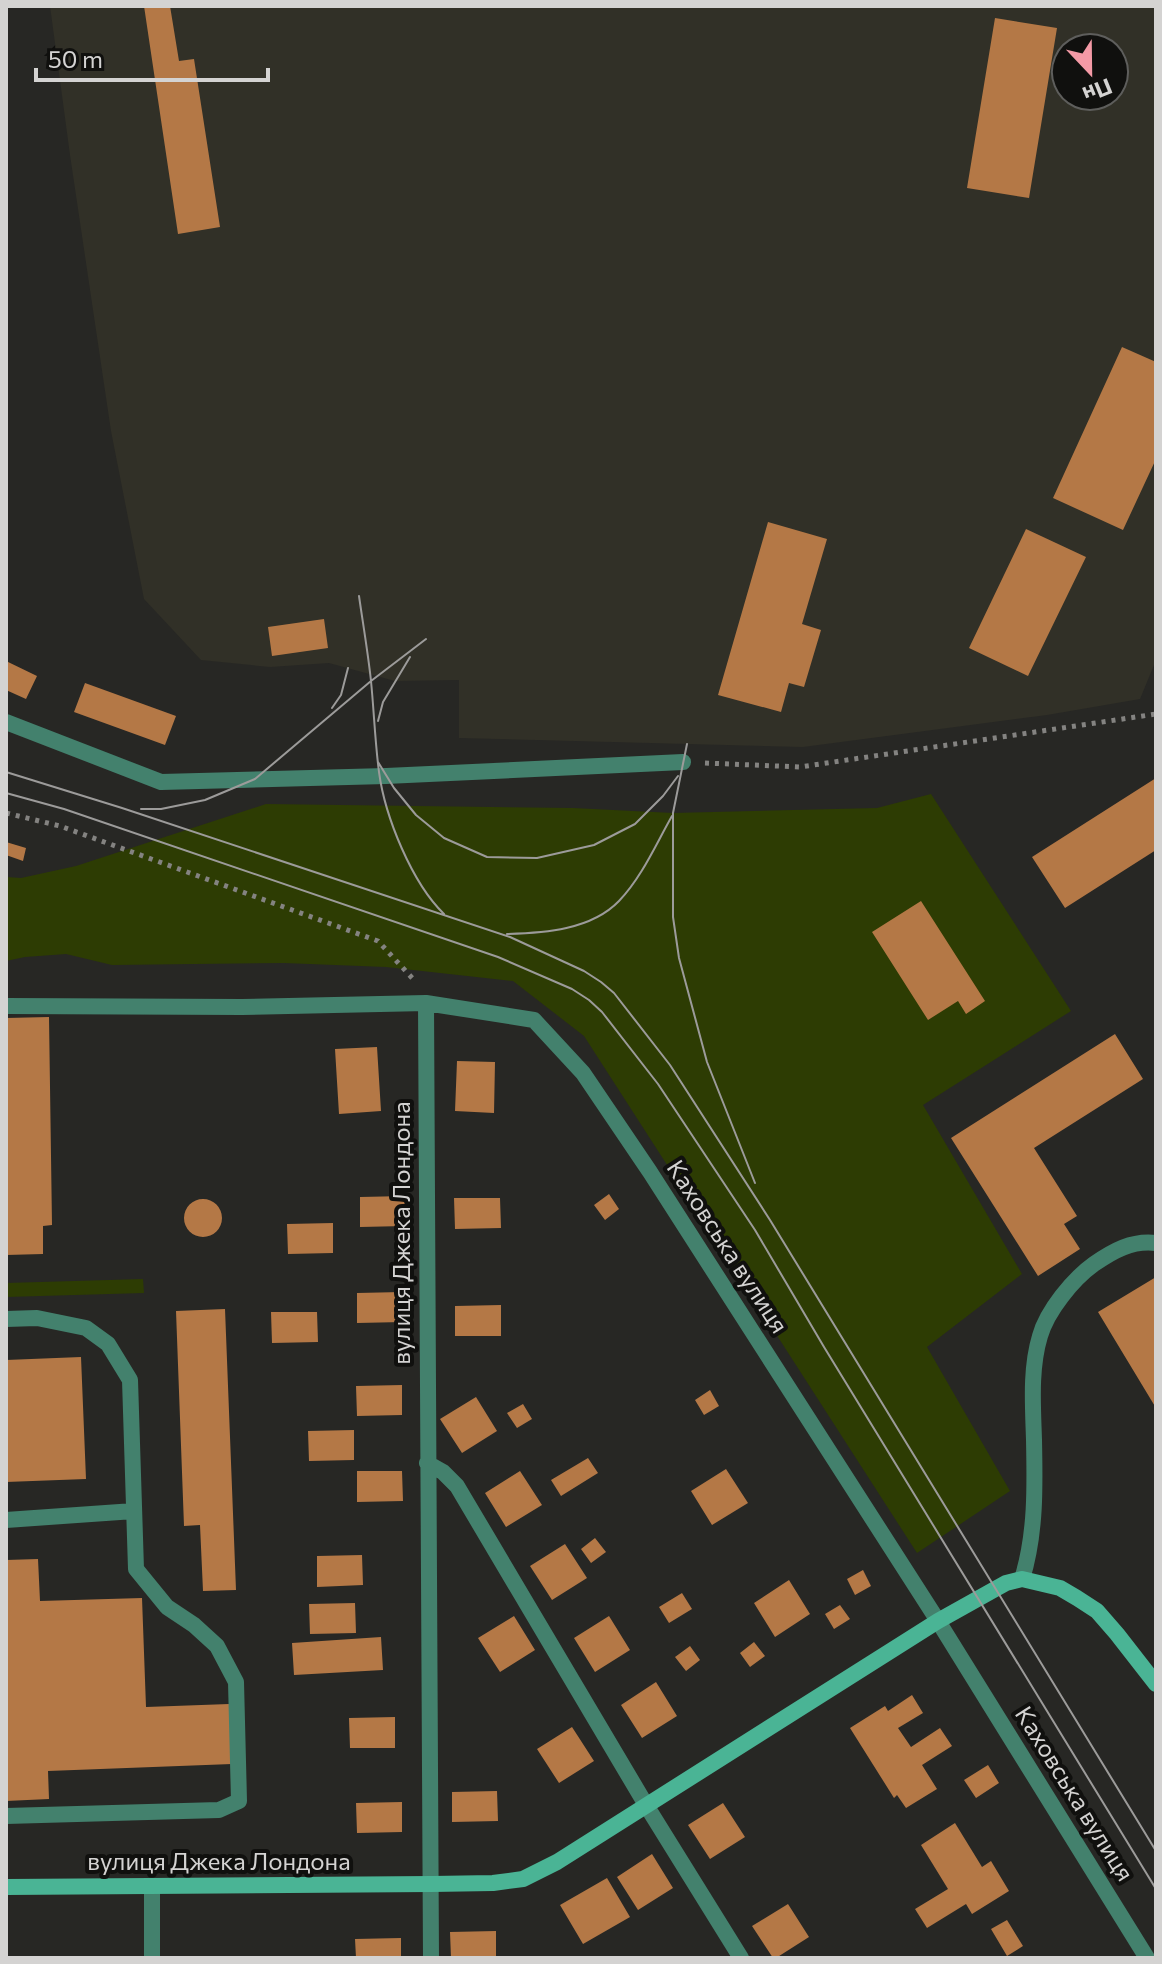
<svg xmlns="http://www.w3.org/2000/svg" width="1162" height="1964" viewBox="0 0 1162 1964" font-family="Commissioner,sans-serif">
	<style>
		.built { fill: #313027; fill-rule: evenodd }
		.green { fill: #2d3c03 }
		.building { fill: #b47846 }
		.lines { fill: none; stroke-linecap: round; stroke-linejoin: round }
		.path { stroke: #848381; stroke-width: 5; stroke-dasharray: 4 6; stroke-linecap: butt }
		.service { stroke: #43816d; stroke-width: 16 }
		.minor { stroke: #43816d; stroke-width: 16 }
		.secondary { stroke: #4ab495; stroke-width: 16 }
		.tram { stroke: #9c9b9a; stroke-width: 2 }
		.labels { text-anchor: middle; stroke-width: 8; stroke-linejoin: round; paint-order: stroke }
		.street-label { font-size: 24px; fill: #d4d3d2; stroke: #10100e }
	</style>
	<rect width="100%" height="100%" fill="#272724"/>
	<!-- built -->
	<path class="built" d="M50 6H1156V660L1140 699 1047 715 803 747 459 738V680L395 681 329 663 270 667 201 660 144 599 111 431 70 155ZM1066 48H1114V96H1066Z"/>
	<!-- green -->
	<path class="green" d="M931 794 1071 1011 923 1105 1022 1274 927 1347 1010 1491 917 1553 584 1036 513 981 386 967 284 963 112 965 66 954 25 957 6 961V877L21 878 76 866 266 804 573 808 673 813 877 808Z
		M143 1279 144 1293 6 1297V1283Z"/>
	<!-- building -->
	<path class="building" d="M144 6H170L179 61 194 59 220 227 178 234Z
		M995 18 1057 28 1029 198 967 188Z
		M1122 347 1156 362V459L1123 530 1053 498Z
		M768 522 827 539 802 624 821 630 804 687 789 683 781 712 718 695Z
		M1026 529 1086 557 1028 676 969 648Z
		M324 619 328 648 272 656 268 627Z
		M6 661 37 676 26 699 6 690Z
		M85 683 176 716 165 745 74 712Z
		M1156 778V850L1065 908 1032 857Z
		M6 842 26 848 23 861 6 855Z
		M921 901 985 1001 966 1014 958 1001 928 1020 872 932Z
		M49 1017 52 1225 43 1226V1254L6 1255V1018Z
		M1115 1034 1143 1079 1034 1148 1077 1216 1064 1224 1080 1249 1038 1276 951 1138Z
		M377 1047 381 1111 339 1114 335 1049Z
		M457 1061 495 1062 494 1113 455 1111Z
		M609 1194 619 1209 605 1220 594 1205Z
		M405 1196V1226L360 1227V1197Z
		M454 1198H500L501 1228 455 1229Z
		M184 1218a19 19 0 1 1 38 0a19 19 0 1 1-38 0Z
		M333 1223V1253L288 1254 287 1224Z
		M1156 1277V1408L1098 1312Z
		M402 1292 403 1322 357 1323V1293Z
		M501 1305V1336H455V1306Z
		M225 1309 236 1590 203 1591 200 1525 184 1526 176 1311Z
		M271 1312H317L318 1342 272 1343Z
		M81 1357 86 1479 6 1482V1360Z
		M402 1385V1415L357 1416 356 1386Z
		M710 1390 719 1406 704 1415 695 1400Z
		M476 1397 497 1431 462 1453 440 1419Z
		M523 1404 532 1419 517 1428 507 1413Z
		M354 1430V1460L309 1461 308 1431Z
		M588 1458 598 1473 561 1496 551 1480Z
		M726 1469 748 1503 712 1525 691 1491Z
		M357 1471H402L403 1501 357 1502Z
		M520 1471 542 1505 506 1527 485 1493Z
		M595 1538 606 1552 591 1563 581 1549Z
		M565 1544 587 1578 552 1600 530 1566Z
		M362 1555 363 1585 317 1587V1556Z
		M38 1559 40 1601 142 1598 146 1707 229 1704 232 1764 48 1771 49 1799 6 1801V1560Z
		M863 1570 871 1586 855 1595 847 1579Z
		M789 1580 810 1614 775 1637 754 1603Z
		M682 1593 692 1609 669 1623 659 1607Z
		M355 1603 356 1633 310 1634 309 1604Z
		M840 1605 850 1619 834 1629 825 1614Z
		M514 1616 535 1650 500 1672 478 1638Z
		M609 1616 630 1650 595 1672 574 1638Z
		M381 1637 383 1670 294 1675 292 1643Z
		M754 1642 765 1656 750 1667 740 1653Z
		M690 1646 700 1660 686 1671 675 1657Z
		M656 1682 677 1716 642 1738 621 1705Z
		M912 1695 923 1713 898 1728 911 1747 940 1728 952 1746 922 1765 937 1789 906 1808 897 1795 894 1798 850 1728 885 1706 888 1711Z
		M395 1717V1748H350L349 1718Z
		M572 1727 594 1761 559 1783 537 1749Z
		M988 1765 999 1783 976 1798 964 1780Z
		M497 1791 498 1821 452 1822V1792Z
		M402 1802V1832L357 1833 356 1803Z
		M723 1803 745 1837 710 1859 688 1825Z
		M955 1823 982 1867 991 1861 1009 1891 972 1914 966 1904 927 1928 915 1909 948 1889 921 1845Z
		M652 1854 673 1888 638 1910 617 1877Z
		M607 1878 630 1917 583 1944 560 1905Z
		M788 1904 809 1937 776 1958H773L752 1926Z
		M1007 1920 1023 1946 1007 1956 991 1929Z
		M496 1931V1958H451L450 1932Z
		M401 1938V1958H356L355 1939Z"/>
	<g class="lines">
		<!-- path -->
		<path class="path" d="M705 763 800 767 1156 714
			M6 813 60 826 378 941 414 980"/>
		<!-- service -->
		<path class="service" d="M6 722 161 782 386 776 683 762
			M6 1319 37 1318 86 1328 108 1344 130 1380 136 1569 167 1607 194 1625 217 1646 236 1682 239 1801 219 1810 6 1816
			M6 1520 134 1511
			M1022 1579C1036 1534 1035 1486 1034 1440 1033 1406 1030 1369 1040 1336 1047 1311 1073 1279 1094 1264 1113 1251 1132 1240 1156 1243
			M152 1887V1958"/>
		<!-- minor -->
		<path class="minor" d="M426 1003 431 1958
			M6 1006 242 1007 426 1003 534 1020 583 1073 650 1172 938 1621 1147 1958
			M427 1463 443 1472 457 1486 646 1805 741 1958"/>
		<!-- secondary -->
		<path class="secondary" d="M6 1887 432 1884 493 1883 523 1879 557 1862 938 1621 1006 1583 1022 1579 1060 1588 1077 1598 1097 1611 1117 1634 1156 1684"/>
		<!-- tram -->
		<path class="tram" d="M359 596C363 624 368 653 371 681 374 711 375 742 379 772 385 817 412 883 444 914
			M332 708 341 695 348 668
			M378 721 383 702 410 657
			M687 744 673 813V917L679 958 707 1062 755 1183
			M378 762 394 788 416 815 444 838 487 857 537 858 594 845 635 824 663 796 678 776
			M6 772 122 808 510 937 584 971 601 982 614 993 670 1065 770 1220 1156 1851
			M6 793 64 809 498 957 572 989 589 1000 602 1012 658 1084 755 1230 824 1347 1156 1889
			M141 809H161L205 800 255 779 371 681 426 639
			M507 934C544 933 591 930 619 901 642 877 656 844 672 816"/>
	</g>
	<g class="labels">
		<!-- street labels -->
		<g class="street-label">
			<text transform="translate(402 1233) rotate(-90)" y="8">вулиця Джека Лондона</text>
			<text transform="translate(727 1247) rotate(57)" y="8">Каховська вулиця</text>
			<text transform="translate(1074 1794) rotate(58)" y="8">Каховська вулиця</text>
			<text x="219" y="1870">вулиця Джека Лондона</text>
		</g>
	</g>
	<!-- border -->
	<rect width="1162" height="1964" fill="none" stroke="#d4d3d2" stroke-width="16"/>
	<!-- north arrow -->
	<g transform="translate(1090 72) rotate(158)"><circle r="38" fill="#10100e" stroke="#5e5e5c" stroke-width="2"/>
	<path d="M0-6L14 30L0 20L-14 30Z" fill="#f49aa6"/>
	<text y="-12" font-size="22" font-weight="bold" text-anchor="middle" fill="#d4d3d2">Пн</text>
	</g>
	<!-- scale -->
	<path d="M36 68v12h232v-12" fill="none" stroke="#d4d3d2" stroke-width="4"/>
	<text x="48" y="68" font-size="24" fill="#d4d3d2" stroke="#10100e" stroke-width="6" paint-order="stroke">50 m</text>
</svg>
